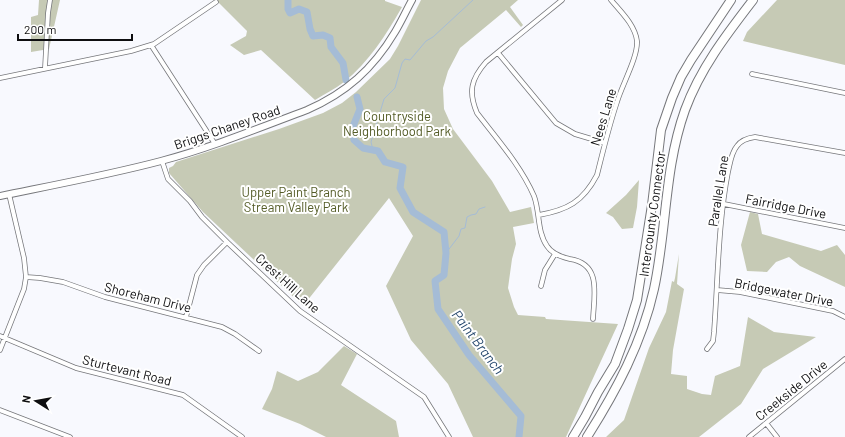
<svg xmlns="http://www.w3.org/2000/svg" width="845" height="437" viewBox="0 0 845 437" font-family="Barlow,sans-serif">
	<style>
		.green { fill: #c6cab5 }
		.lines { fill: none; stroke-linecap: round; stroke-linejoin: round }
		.stream { stroke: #a5bcd6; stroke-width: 1 }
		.river { stroke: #a5bcd6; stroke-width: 7 }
		.minor-casing { stroke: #76777b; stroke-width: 5.5 }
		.secondary-casing { stroke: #76777b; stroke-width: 8 }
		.motorway-casing { stroke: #76777b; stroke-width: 10 }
		.minor { stroke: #fff; stroke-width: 4 }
		.secondary { stroke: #fff; stroke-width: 6 }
		.motorway { stroke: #fff; stroke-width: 8 }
		.labels { text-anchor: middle; stroke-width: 4; stroke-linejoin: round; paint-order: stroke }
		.park-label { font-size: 13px; fill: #545c27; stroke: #fff }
		.street-label { font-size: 13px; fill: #0e0e10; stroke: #fff }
		.water-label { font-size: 14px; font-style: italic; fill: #25476d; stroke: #fff }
	</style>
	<rect width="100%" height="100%" fill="#f8f9fe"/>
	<!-- green -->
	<path class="green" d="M39 0H60L49 49 31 52V17L38 15Z
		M216 0H385V1L402 7C386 35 369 62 344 82 335 89 324 94 315 100L261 50 244 55 230 45 246 36 247 31Z
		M421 0H518L510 7 523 25 521 27 506 10 460 48 448 71 443 88 444 109 453 129 492 181 510 212 531 207 534 223 513 227 516 244 512 259 508 288 514 307 518 315 545 317 546 319 618 324 566 437H473L448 384 411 340 386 286 413 236 389 198 303 306 203 212 169 173V168L173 166 176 162 279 129 323 113 342 103 356 92 390 59 398 46Z
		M777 0H845V65L743 41 747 32Z
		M639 180 637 207 633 228 622 229 613 217 606 213 626 195Z
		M750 212 758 214 762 234 821 251 837 245 845 255V287L800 266 789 257 776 262 767 272 747 271 741 245Z
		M679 254 677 284 684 289 673 350 671 374 687 376V389L702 394 711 395 715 376 740 366 748 317 774 332 816 337 763 369 741 404 699 437H606L624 420 649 348 666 312 672 281 674 282 675 278Z
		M344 346 357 354 341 385 396 421 399 437H326L300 424 262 409 272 389 277 371 298 381 318 372Z"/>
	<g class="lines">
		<!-- stream -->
		<path class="stream" d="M373 150 371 142 384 99 395 88 402 63 405 59 410 60 426 41 433 37 473 0
			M446 253 459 236 461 229 465 228 467 217 471 215 476 214 479 209 485 207"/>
		<!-- river -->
		<path class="river" d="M288 0V9L290 13 299 9 307 12 310 29 313 36 323 35 330 38 331 47 343 63 346 80
			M357 97 360 109 352 129 354 140 363 148 378 151 385 162 403 167 400 188 413 212 444 232 446 253 444 275 435 281 438 309 469 355 521 416 519 437"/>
		<!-- minor casing -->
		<g class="minor-casing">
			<path id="minor" d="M562 0 486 62C471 79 468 92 477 113 497 139 521 166 534 196 540 212 537 232 547 246 552 254 561 257 570 259 602 264 594 295 593 319
				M151 45 215 144
				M498 53 556 123 575 134 605 143
				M45 68 48 13 50 0
				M752 74 845 93
				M0 78 131 51 154 44 216 2
				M162 161 168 179 190 201 202 217 227 242 300 311 424 397 449 437
				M724 204 845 228
				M539 215C567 210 583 202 597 175 603 151 609 126 617 102 622 85 638 57 637 41 635 25 621 12 611 0
				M26 277 40 278 63 282 105 297 222 327 235 334 259 351
				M541 286 545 270 555 254
				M717 290 740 292 833 311 845 317
				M186 317 197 275 204 265 227 242
				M0 336 76 368 183 395 242 437
				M707 349 713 341 714 332C718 279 718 224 728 172 730 164 731 153 737 146 741 140 748 138 755 137L845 153
				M0 350 24 289 26 277 24 258 9 194
				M0 410 70 437
				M766 423 777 437
				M749 437 845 359"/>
		</g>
		<!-- secondary casing -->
		<g class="secondary-casing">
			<path id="secondary" d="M0 196C54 185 108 175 161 161 210 148 259 128 307 110 346 93 373 69 395 32 401 22 406 11 412 0"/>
		</g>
		<!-- motorway casing -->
		<g class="motorway-casing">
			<path id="motorway" d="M573 437 585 417 598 392 615 364 628 329 637 300 652 205 661 130 672 98 681 77 691 60 731 0
				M587 437C616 391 642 343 654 289 667 229 664 169 685 110 700 69 726 35 753 0"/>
		</g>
		<!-- minor -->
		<use href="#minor" class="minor"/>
		<!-- secondary -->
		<use href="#secondary" class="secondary"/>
		<!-- motorway -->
		<use href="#motorway" class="motorway"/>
	</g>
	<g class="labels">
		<!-- park labels -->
		<g class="park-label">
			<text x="397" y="121">Countryside<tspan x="397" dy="15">Neighborhood Park</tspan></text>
			<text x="296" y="197">Upper Paint Branch<tspan x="296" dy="15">Stream Valley Park</tspan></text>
		</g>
		<!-- street labels -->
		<g class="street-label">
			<text transform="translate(603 117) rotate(-73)" y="5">Nees Lane</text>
			<text transform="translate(227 127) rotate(-19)" y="5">Briggs Chaney Road</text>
			<text transform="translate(718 191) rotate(-81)" y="5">Parallel Lane</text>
			<text transform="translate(786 206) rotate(11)" y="5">Fairridge Drive</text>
			<text transform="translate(652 214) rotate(-82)" y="5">Intercounty Connector</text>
			<text transform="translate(288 283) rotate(42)" y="5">Crest Hill Lane</text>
			<text transform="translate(784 292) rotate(11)" y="5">Bridgewater Drive</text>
			<text transform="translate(148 297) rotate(14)" y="5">Shoreham Drive</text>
			<text transform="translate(127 370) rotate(14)" y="5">Sturtevant Road</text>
			<text transform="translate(791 390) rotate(-39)" y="5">Creekside Drive</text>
		</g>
		<!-- water labels -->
		<g class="water-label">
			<text transform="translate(478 342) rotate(53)" y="5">Paint Branch</text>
		</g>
	</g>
	<!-- north arrow -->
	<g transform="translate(36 401) rotate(281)" stroke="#ffffff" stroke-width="3" paint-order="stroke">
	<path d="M0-3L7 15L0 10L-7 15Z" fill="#0e0e10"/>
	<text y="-6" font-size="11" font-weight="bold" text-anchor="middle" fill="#0e0e10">N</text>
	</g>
	<!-- scale -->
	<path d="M18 34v6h114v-6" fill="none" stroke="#0e0e10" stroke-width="2"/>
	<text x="24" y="34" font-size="12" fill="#0e0e10" stroke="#ffffff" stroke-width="3" paint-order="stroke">200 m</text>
</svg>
